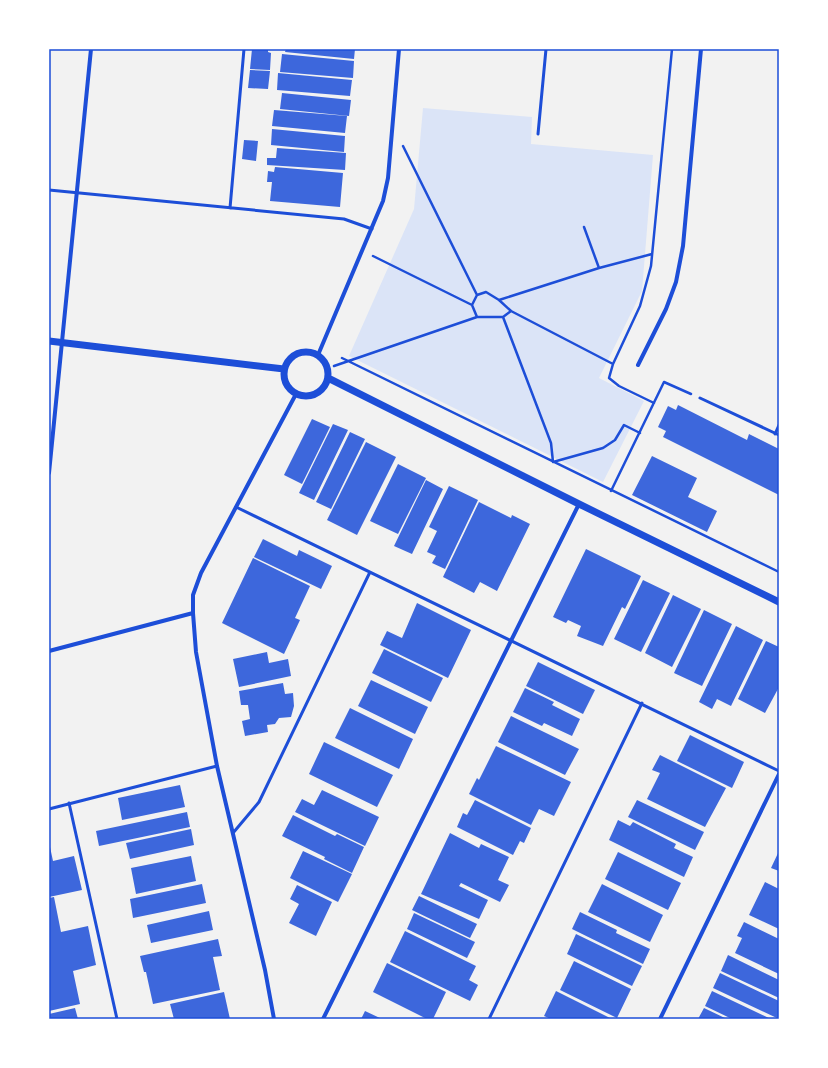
<svg xmlns="http://www.w3.org/2000/svg" width="828" height="1068" viewBox="0 0 828 1068" font-family="Rubik,sans-serif">
	<style>
		.green { fill: #dbe4f7 }
		.building { fill: #3d67dc }
		.lines { fill: none; stroke-linecap: round; stroke-linejoin: round }
		.path { stroke: #1d4ed8; stroke-width: 2.5 }
		.service { stroke: #1d4ed8; stroke-width: 3 }
		.minor { stroke: #1d4ed8; stroke-width: 4 }
		.tertiary { stroke: #1d4ed8; stroke-width: 7 }
		.neatline { fill: none; stroke: #1d4ed8; stroke-width: 1.5 }
	</style>
	<rect width="100%" height="100%" fill="#f2f2f2"/>
	<!-- green -->
	<path class="green" d="M423 108 532 117 531 144 653 155 642 291 599 378 644 401 603 482 349 356 414 209Z"/>
	<!-- building -->
	<path class="building" d="M252 49H268V52L271 53 270 70 250 69Z
		M286 49H355L354 59 285 52Z
		M282 54 354 61 353 78 280 72Z
		M250 70 270 71 268 89 248 88Z
		M278 73 352 80 350 96 277 90Z
		M282 93 351 100 349 116 280 109Z
		M274 110 347 116 345 133 272 126Z
		M272 129 345 136 344 152 271 145Z
		M244 140 258 141 256 161 242 159Z
		M277 148 346 153 345 170 267 165V158H276Z
		M275 167 343 173 340 207 270 201 272 182H267L268 171 274 172Z
		M678 405 747 440 749 434 779 449V495L663 437 666 431 658 427 668 406 676 410Z
		M312 419 330 427 302 484 284 475Z
		M333 424 348 430 314 500 299 493Z
		M350 432 365 439 331 509 316 502Z
		M366 442 396 457 357 535 327 520Z
		M652 456 697 478 688 497 717 511 707 532 632 495Z
		M398 464 426 478 398 534 370 521Z
		M426 480 443 489 412 554 394 546Z
		M449 486 478 500 445 569 432 563 436 556 427 552 437 531 429 527Z
		M479 502 511 518 512 515 530 524 497 591 480 582 474 593 443 577Z
		M263 539 297 556 299 550 332 566 321 589 254 557Z
		M586 549 641 576 625 609 622 607 603 646 577 636 581 626 568 620 566 623 553 617Z
		M253 558 310 586 295 618 300 620 284 654 222 623Z
		M643 580 670 593 641 652 614 639Z
		M673 595 701 609 672 667 645 653Z
		M417 603 471 630 448 678 380 645 387 631 402 638Z
		M704 610 732 624 702 686 674 673Z
		M736 626 763 640 731 706 717 699 712 709 699 702Z
		M766 641 779 647V687L765 713 738 699Z
		M384 649 443 678 431 702 372 673Z
		M267 652 269 663 288 659 291 676 239 687 233 659Z
		M538 662 595 690 583 714 526 686Z
		M371 680 428 707 415 734 358 706Z
		M283 683 285 694 293 693 294 706 291 717 279 718 275 724 267 725 268 732 245 736 242 721 250 719 248 705H241L239 691Z
		M525 688 554 702 552 705 580 719 572 736 544 723 542 726 513 712Z
		M350 708 413 739 399 769 335 738Z
		M511 716 579 749 565 775 498 742Z
		M690 735 744 762 732 788 677 761Z
		M324 742 393 775 377 807 309 774Z
		M496 746 571 782 554 816 539 809 531 825 469 794 477 778 479 780Z
		M660 755 726 788 705 827 647 799 660 773 652 770Z
		M180 785 185 807 122 820 118 798Z
		M322 790 379 817 365 846 295 812 302 799 314 805Z
		M475 800 531 828 524 843 520 841 513 855 457 827 463 813 467 815Z
		M637 800 704 832 695 850 628 817Z
		M187 812 190 827 99 846 96 831Z
		M293 815 335 836 337 834 364 847 352 873 324 859 325 857 282 836Z
		M618 820 630 826 633 822 676 844 674 848 693 857 684 877 609 840Z
		M191 829 194 845 130 859 126 843Z
		M450 833 479 848 481 844 509 857 498 880 509 885 500 902 461 883 459 886 488 900 479 919 421 894Z
		M50 847 53 861 74 856 82 890 49 897Z
		M303 851 352 874 338 902 290 878Z
		M779 851V871L771 868Z
		M618 852 681 883 668 910 605 879Z
		M191 856 196 881 136 894 131 868Z
		M765 882 779 889V929L749 915Z
		M202 884 206 903 133 918 130 899Z
		M602 884 663 915 650 942 588 912Z
		M297 885 332 902 316 936 289 923 299 904 290 899Z
		M419 896 477 924 470 938 412 910Z
		M54 897 61 932 88 926 96 965 73 971 80 1004 49 1011V898Z
		M209 911 213 930 151 943 147 925Z
		M580 912 617 930 616 933 650 949 643 964 572 929Z
		M414 913 475 942 467 958 407 929Z
		M744 922 779 939V974L735 953 742 938 737 936Z
		M405 931 476 966 469 980 478 985 470 1001 390 962Z
		M576 934 642 966 632 986 567 954Z
		M218 939 222 956 213 957 220 990 153 1004 146 972H144L140 956Z
		M728 955 779 980V998L721 971Z
		M574 961 631 989 617 1018 560 990Z
		M387 963 446 992 433 1019H427L373 992Z
		M720 973 779 1001V1019L713 988Z
		M556 991 612 1019H551L544 1016Z
		M712 991 771 1019H732L705 1006Z
		M224 992 230 1019H174L170 1004Z
		M75 1008 78 1019H49V1014Z
		M704 1008 727 1019H698Z
		M365 1011 382 1019H361Z"/>
	<g class="lines">
		<!-- path -->
		<path class="path" d="M403 146 477 295 472 305
			M584 227 599 268
			M373 256 472 305 477 317
			M477 295 486 292 499 300 599 268 652 254
			M499 300 511 311
			M342 358 779 572
			M613 364 511 311 503 317 551 443 553 462 603 448 615 440 624 425 640 433
			M334 366 477 317H503
			M654 403 619 386 609 378 613 364 640 306 651 266 672 49
			M611 491 664 382 691 394"/>
		<!-- service -->
		<path class="service" d="M538 134 546 49
			M49 190 344 219 372 229
			M230 208 244 49
			M700 398 779 435
			M775 434 779 425
			M236 507 779 771
			M69 803 117 1019
			M49 809 217 766
			M233 833 259 802 370 572
			M489 1019 642 703"/>
		<!-- minor -->
		<path class="minor" d="M318 355 383 201 388 178 399 49
			M638 365 666 309 676 282 683 246 701 49
			M49 473 91 49
			M49 651 193 613
			M274 1019 265 970 217 766 196 652 193 613V595L201 573 296 394
			M323 1019 579 504
			M660 1019 779 774"/>
		<!-- tertiary -->
		<path class="tertiary" d="M49 341 284 369
			M284 374a22 22 0 1 1 44 0a22 22 0 1 1-44 0Z
			M328 378 579 504 779 602"/>
	</g>
	<!-- border -->
	<rect width="828" height="1068" fill="none" stroke="#ffffff" stroke-width="100"/>
	<rect x="50" y="50" width="728" height="968" class="neatline"/>
</svg>
